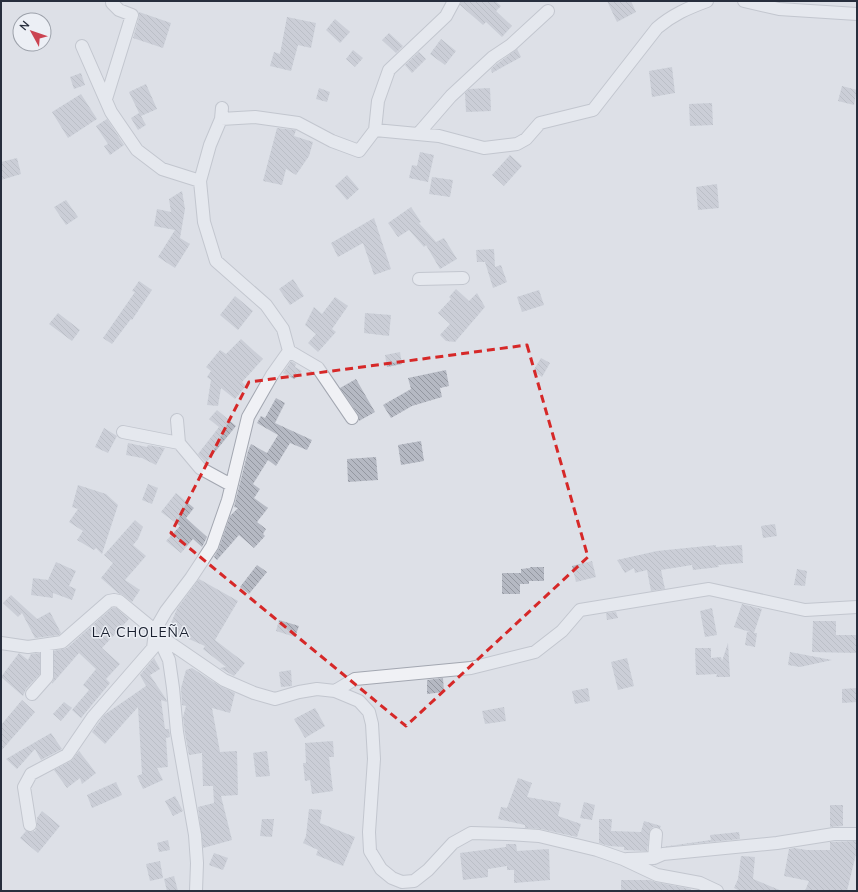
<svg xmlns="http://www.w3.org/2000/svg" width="858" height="892" viewBox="0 0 858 892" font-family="'Nunito Sans',sans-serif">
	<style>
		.building { fill: url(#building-back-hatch) }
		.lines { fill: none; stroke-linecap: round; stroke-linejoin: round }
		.minor-casing { stroke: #a3a7b1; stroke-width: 14 }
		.minor { stroke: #f0f1f5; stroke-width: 12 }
		.marked { fill: none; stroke: #d62828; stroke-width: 3; stroke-dasharray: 8 5; stroke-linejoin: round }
		.labels { text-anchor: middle; stroke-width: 3; stroke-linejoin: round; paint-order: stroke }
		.quarter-label { font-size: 14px; letter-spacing: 1px; fill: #191f2e; stroke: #eceff5 }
	</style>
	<defs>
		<pattern id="building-back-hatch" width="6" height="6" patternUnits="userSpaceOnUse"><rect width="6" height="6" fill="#b5b9c3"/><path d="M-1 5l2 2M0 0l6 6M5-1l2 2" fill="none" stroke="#9397a0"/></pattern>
	</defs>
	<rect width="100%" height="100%" fill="#dde0e7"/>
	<!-- building -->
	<path class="building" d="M461 1H495L501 6 496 11 512 26 502 37 486 22 483 25 460 5Z
		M607 1H631L636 12 617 22Z
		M139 12 171 23 163 48 133 38 139 17Z
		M287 17 316 23 311 48 298 45 291 71 270 66 274 52 280 54Z
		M335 19 350 32 340 43 326 30Z
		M389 33 403 46 396 53 382 40Z
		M441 39 456 51 445 65 430 54Z
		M517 49 521 57 492 73 491 69 498 63Z
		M353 50 363 58 355 67 346 59Z
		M419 52 426 59 412 73 405 65Z
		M672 67 675 93 652 97 649 71Z
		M81 73 85 85 74 89 70 77Z
		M146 84 157 109 141 116 146 125 138 130 131 118 139 113 140 115 129 92Z
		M842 86 857 90 854 105 838 101Z
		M319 88 330 92 327 102 316 99Z
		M490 88 491 111 466 112 465 93 469 89Z
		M81 94 97 119 68 138 52 112Z
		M712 103 713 125 690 126 689 104Z
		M107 119 124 145 110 155 104 146 108 144 96 126Z
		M277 128 296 130 294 136 313 142 309 156 296 175 286 169 282 185 263 181Z
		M420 152 434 155 428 182 409 178 412 165 417 166Z
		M510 155 522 166 504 186 492 175Z
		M17 158 21 174 1 180V162Z
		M347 175 359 189 347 200 335 186Z
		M432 177 453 180 450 197 429 194Z
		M717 184 719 208 698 210 696 187Z
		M182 191 185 209 180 238 190 244 175 268 158 257 175 230 154 226 157 209 171 212 169 199Z
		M66 200 78 217 66 225 54 207Z
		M411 207 421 222 419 223 436 242 444 238 457 259 440 269 426 245 424 247 409 230 398 237 388 223Z
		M374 218 391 269 374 275 363 243 338 257 331 243Z
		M494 249 495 267 501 265 507 282 493 288 485 262H477L476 250Z
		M293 279 304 296 290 305 279 289Z
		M139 281 152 290 132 320 131 319 112 344 103 338 135 292 132 291Z
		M456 289 469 301 477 293 485 307 455 342 446 341 440 335 450 324 438 313 451 299 449 297Z
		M539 290 544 305 522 312 517 297Z
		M235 296 253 311 238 330 220 315Z
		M335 297 348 306 332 329 336 332 318 352 308 343 316 334 305 325 314 307 322 314Z
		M58 313 80 330 72 341 49 324Z
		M365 313 391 315 389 336 364 333Z
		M241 339 263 359 242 382 246 386 235 399 221 388 218 406 207 405 211 380 207 377 211 371 206 367 220 350 226 354Z
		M400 352 402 364 387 367 385 355Z
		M541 358 550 363 542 377 533 371Z
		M291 361 296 364 295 367 302 371 294 379 283 373Z
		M446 370 449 386 440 388 442 397 412 406 391 418 383 405 411 389 408 378Z
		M356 379 375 412 359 421 358 414 340 388Z
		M276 398 285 403 275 423 312 440 307 450 290 443 276 466 268 460 253 484 260 489 254 498 268 508 257 522 266 529 263 534 265 536 254 548 239 535 217 560 214 557 219 548 230 516 238 508 234 507 248 451 251 444 267 453 278 435 257 423 261 416 265 418Z
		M217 410 236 426 206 463 198 454 219 427 209 419Z
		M104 428 117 436 108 453 95 447Z
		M421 441 424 461 401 465 398 445Z
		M128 443 147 447 148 445 165 448 156 465 142 458 126 455Z
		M376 457 378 480 348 482 347 459Z
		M148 484 158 488 152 504 142 500Z
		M78 485 106 494 118 505 102 554 96 548 94 550 77 540 83 531 69 522 78 509 72 507Z
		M176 493 194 508 186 518 207 537 202 547 193 539 181 553 166 541 180 526 161 512Z
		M135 520 143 527 138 539 133 545 146 556 125 580 140 590 132 602 123 595 118 593 101 578 113 563 104 555Z
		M775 524 777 536 763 538 761 526Z
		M716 545V547L742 545 743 563 718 565 719 567 693 570 692 565 661 570 665 589 651 591 647 570 635 573 634 568 625 573 617 560 657 551Z
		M592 561 596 577 576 582 572 566Z
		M56 562 76 571 69 586 76 589 72 600 53 593V598L31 595 33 578 48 580Z
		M257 565 267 572 249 594 240 587Z
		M530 567H544V581H529V584H520V594H502V573H521V569L530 568Z
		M797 569 807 571 805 586 794 585Z
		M199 579 238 601 215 640 245 663 234 676 220 668 226 667 203 649 205 646 168 630 177 609Z
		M11 595 37 619 50 612 61 633 59 635 35 638 22 613 18 617 3 603Z
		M742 604 762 609 754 633H757L755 647 745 645 747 632H750L734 627Z
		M112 608H116L129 619 102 648 120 664 106 679 110 683 81 718 72 710 89 690 83 685 96 669 79 653 52 684 54 677V651L67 648Z
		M712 608 717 635 705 637 700 611Z
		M616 612 618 618 607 620 606 613Z
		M279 620 299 626 295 637 276 631Z
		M813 621H836V635H857V653L812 652Z
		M728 643 730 677H716L717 674 696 675 695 648H711V658L721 657 722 661Z
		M790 652 832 660 800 667 788 665Z
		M19 653 28 660 31 654 40 653V674L26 689 23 696 1 677Z
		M154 658 160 669 150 675 166 699 167 702 161 700 165 729H169L170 737 166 738 168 767 157 768 163 780 143 789 137 776 142 774 138 707 105 744 92 732 104 715 146 686 140 675Z
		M627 658 634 686 618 690 611 662Z
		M192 668 220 686 235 693 230 713 212 708 220 752 237 751 238 795 221 796 232 840 203 848 198 807 214 803 213 786H203L202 753 189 755 185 734 183 717 186 706 182 705 181 688 186 670Z
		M291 670 292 686 281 687 279 672Z
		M443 678 444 692 427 694V680Z
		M588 688 590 701 575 704 572 691Z
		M857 688V702L842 703V689Z
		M22 700 35 712 1 751V725Z
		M64 702 72 708 61 721 53 714Z
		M504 707 506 721 485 724 482 711Z
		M315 708 325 726 305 738 294 719Z
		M51 733 62 749 41 760 35 749 17 769 6 759Z
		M333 741 334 757H329L333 791 312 794 310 780 305 781 303 763H306L305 743Z
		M79 751 96 773 82 784 80 778 67 788 54 770 71 761Z
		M267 751 270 776 256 777 253 753Z
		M518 778 532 783 527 797 561 803 558 816 581 824 577 837 541 829 525 828V825L498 819 501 807 507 808Z
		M116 782 122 795 92 808 87 795Z
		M175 796 183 811 173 816 165 801Z
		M584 802 595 805 592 820 580 818Z
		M830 805H843V826L830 827Z
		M309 809 322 810 320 823 355 837 343 866 316 855 318 850 303 843 306 836Z
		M42 811 60 826 38 853 20 838 26 831 31 832 35 831 37 827V818Z
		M262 819H274L272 837 260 836Z
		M599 819H612L611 831 641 832 644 821 661 826 660 828 653 827 650 830 647 851 624 850V847L609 846 599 843Z
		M739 832 740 839 662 847 711 840 710 835Z
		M168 840 170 850 159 852 157 843Z
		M857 841V853L856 854 847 891H805L809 881 784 876 789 849 794 848 807 850H830V842Z
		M506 844H516L517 851 549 849 550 880 514 883V870H507V866L488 869V877L463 880 460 853 506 847Z
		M214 853 228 858 223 870 209 865Z
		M741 856 755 857 753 879 782 891H740L734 888 738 879Z
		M160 861 163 878 150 881 146 864Z
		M174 876 178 891H167L164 879Z
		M621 880H650L655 882 691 889V891H621Z"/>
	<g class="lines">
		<!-- minor casing -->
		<g class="minor-casing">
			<path id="minor" d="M744 1 779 9 857 14
				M82 46 111 112 137 150 162 169 200 181 204 222 216 261 266 305 283 329 289 351 272 375 248 417 228 500 212 546 191 578 166 611 155 630 169 660 173 688 177 732 195 835 197 863 196 891
				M106 99 132 15 119 10 112 3
				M221 119 255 117 298 123 332 141 359 151 375 130 439 136 484 148 517 144 526 139 540 123 593 110 657 28C672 15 688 8 707 1
				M375 130 378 101 389 70 446 16 454 1
				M418 134 451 96 493 57 511 45 548 11
				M200 181 210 145 221 119 222 108
				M419 279 463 278
				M289 351 318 368 352 418
				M177 420 179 443 200 468 231 485
				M123 432 179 443
				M1 643 28 647 62 642 109 601 114 600 119 601 170 643 224 680 254 693 275 699 299 692 317 689 335 691 359 701 369 712 372 724 374 759 369 832 370 851 381 869 392 878 402 882 414 881 428 870 453 843 471 833 507 834 539 836 597 850 623 859 657 875 700 883 717 891
				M335 691 355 679 471 668 535 652 562 631 580 610 709 589 805 610 857 607
				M32 694 47 677V646
				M30 825 24 787 31 774 67 755 93 717 153 648 155 632
				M654 858 656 834
				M627 859 654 858 663 854 777 843 834 834H856"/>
		</g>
		<!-- minor -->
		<use href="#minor" class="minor"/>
	</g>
	<!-- marked area -->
	<path d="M0 0H858V892H0ZM527 345 588 557 406 726 171 533 249 382Z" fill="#dde0e7" fill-opacity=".55" fill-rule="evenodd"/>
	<path class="marked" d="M527 345 588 557 406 726 171 533 249 382Z"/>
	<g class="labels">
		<!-- quarter labels -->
		<g class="quarter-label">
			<text x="141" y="637">LA CHOLEÑA</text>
		</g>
	</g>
	<!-- border -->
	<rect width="858" height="892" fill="none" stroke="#272e3d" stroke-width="4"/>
	<!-- north arrow -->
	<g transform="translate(32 32) rotate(310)"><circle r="19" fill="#eceff5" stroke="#9da2ab"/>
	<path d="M0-3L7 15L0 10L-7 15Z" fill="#cb4351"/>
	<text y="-6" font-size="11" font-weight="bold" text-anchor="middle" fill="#272e3d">N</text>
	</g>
</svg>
